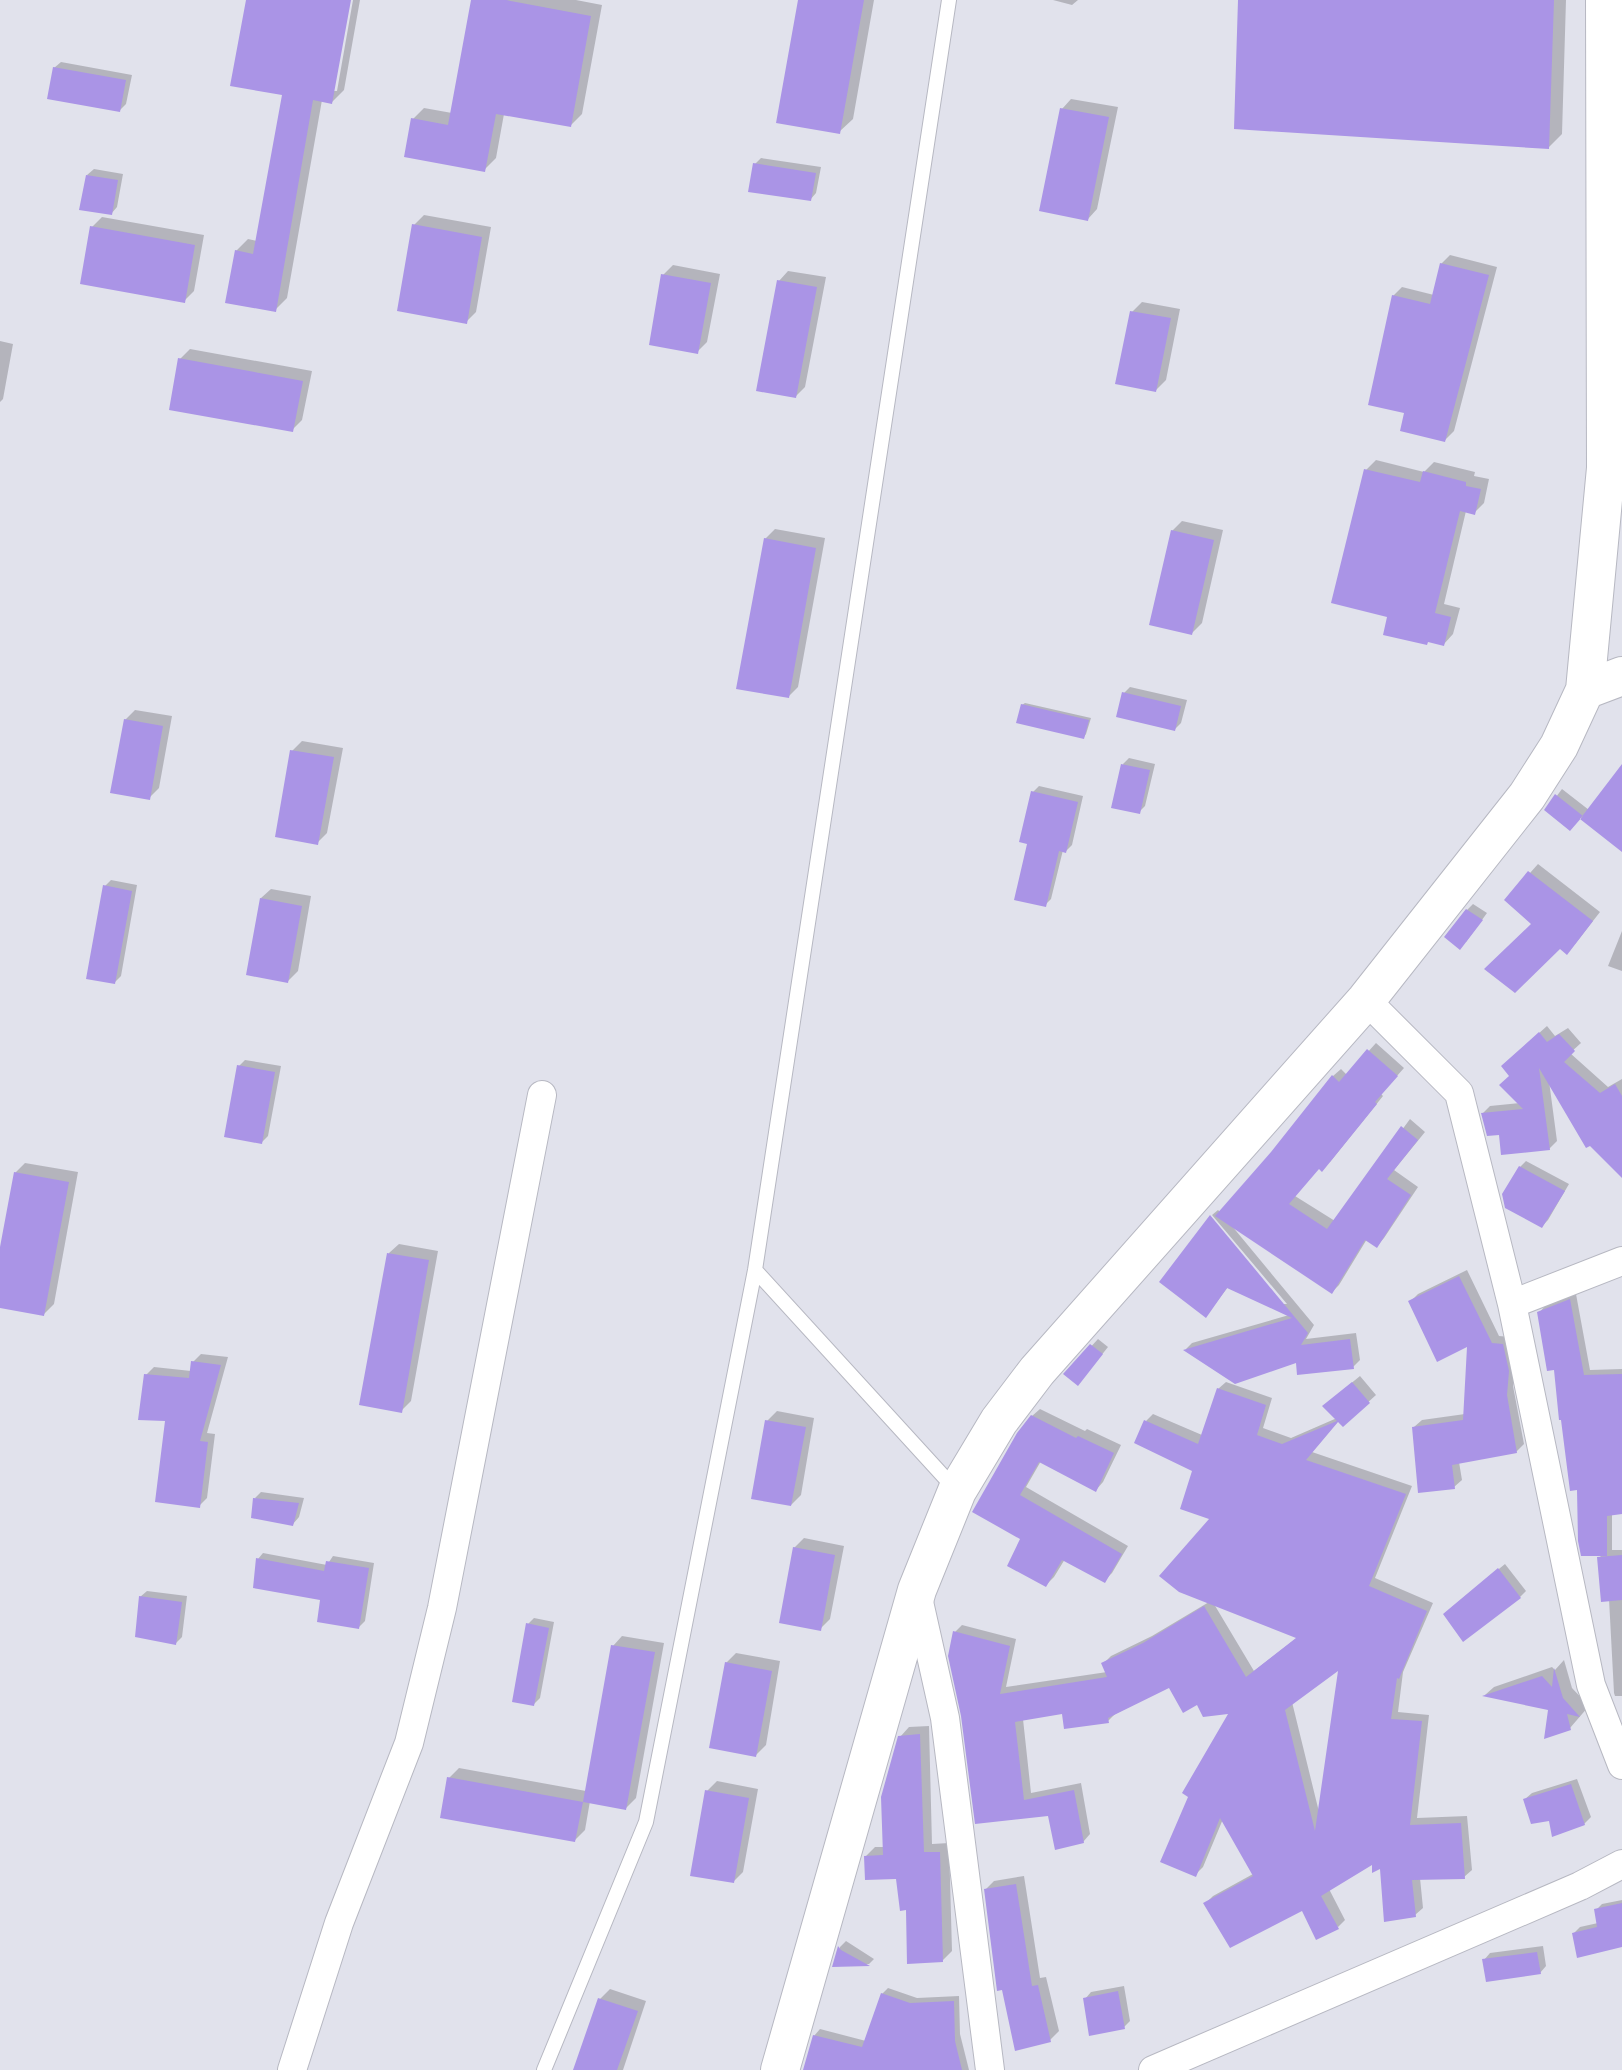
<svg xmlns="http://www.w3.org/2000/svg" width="1622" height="2070" viewBox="0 0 1622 2070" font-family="Lora,serif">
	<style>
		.shadow { fill: #0003; fill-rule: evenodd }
		.building { fill: #aa94e6; fill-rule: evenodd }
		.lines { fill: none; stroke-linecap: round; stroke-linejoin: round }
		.lane-casing { stroke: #b7b8c2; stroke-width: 16 }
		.street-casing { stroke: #b7b8c2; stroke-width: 30 }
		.secondary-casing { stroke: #b7b8c2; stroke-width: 40 }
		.lane { stroke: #fff; stroke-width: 14 }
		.street { stroke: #fff; stroke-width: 28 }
		.secondary { stroke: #fff; stroke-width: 38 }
	</style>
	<rect width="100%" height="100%" fill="#e1e2ec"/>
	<!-- shadow -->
	<path class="shadow" d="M247 0H350L333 91H337L353 0H360L344 90 332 102 322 100 287 298 275 310 236 251 248 239 257 241 284 93Z
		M473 0H576L602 5 582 114 570 126 504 114 496 158 484 170 413 119 424 108 452 113Z
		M800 0H874L853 119 839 132Z
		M1053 0H1078L1072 5Z
		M1240 0H1566L1562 134 1549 147Z
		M61 62 132 75 126 104 120 110 54 68Z
		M1071 99 1118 107 1097 209 1088 219 1062 109Z
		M761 158 821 167 816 193 810 200 755 164Z
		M94 169 123 174 117 207 111 214 87 175Z
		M424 215 491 227 476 312 466 322 414 225Z
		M102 217 204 235 194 291 184 301 92 227Z
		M1450 255 1497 267 1454 431 1445 440 1406 412 1393 296 1402 287 1434 295 1441 264Z
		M673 265 720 274 707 342 697 352 663 275Z
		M788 271 826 277 805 387 796 396 779 281Z
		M1142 302 1180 309 1166 380 1156 390 1132 312Z
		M0 341 13 344 3 399 0 402Z
		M190 349 312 371 302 420 292 430 180 359Z
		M1376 460 1424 472 1434 462 1475 472 1474 476 1489 479 1484 503 1474 513 1466 511 1444 604 1460 608 1453 634 1444 644 1389 616 1366 470Z
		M1182 521 1223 530 1202 623 1192 633 1172 531Z
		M775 529 825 538 798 687 788 697 765 539Z
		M1130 687 1187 700 1181 723 1175 729 1124 693Z
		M1025 703 1091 718 1086 734 1084 737 1022 705Z
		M135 710 172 716 159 788 149 798 125 720Z
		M302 741 343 748 327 833 317 843 292 751Z
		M1129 758 1155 764 1145 806 1139 812 1123 764Z
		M1622 767V840L1580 817 1547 809 1562 789 1589 810Z
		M1039 786 1083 796 1072 845 1066 851 1063 850 1051 899 1045 905 1029 842 1033 792Z
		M1538 864 1600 912 1575 944 1534 924 1506 900Z
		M111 880 137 885 121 976 115 982 105 886Z
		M271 889 311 896 298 971 288 981 261 898Z
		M1473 904 1487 913 1466 942 1467 910Z
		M1622 931V971L1608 966Z
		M1547 1026 1555 1036 1568 1028 1581 1043 1570 1053 1608 1087 1622 1079V1176L1590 1144 1549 1081 1557 1141 1549 1149 1500 1133 1483 1113 1490 1106 1520 1103 1511 1076 1510 1059Z
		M1376 1043 1404 1068 1381 1094 1383 1096 1330 1162 1319 1167 1295 1196 1335 1221 1410 1119 1425 1132 1394 1170 1418 1187 1384 1238 1377 1246 1367 1239 1339 1285 1332 1292 1232 1226 1314 1325 1306 1339 1356 1333 1360 1360 1353 1367 1186 1349 1192 1343 1289 1315 1228 1287 1212 1308 1210 1218 1282 1304H1287L1212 1215 1218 1210 1221 1213 1272 1154 1333 1076 1341 1069 1347 1075Z
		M245 1060 281 1066 268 1136 262 1142 239 1066Z
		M1526 1161 1569 1184 1548 1220 1542 1226 1520 1167Z
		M25 1163 78 1172 54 1304 44 1314 0 1306V1257L15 1173Z
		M399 1244 438 1251 411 1401 401 1411 389 1253Z
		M1467 1270 1499 1336 1510 1337 1516 1363 1513 1386 1524 1444 1516 1452 1459 1462 1462 1480 1454 1487 1414 1427 1422 1420 1465 1414 1469 1344 1410 1302 1418 1294Z
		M1576 1294 1590 1370 1622 1369V1513L1612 1514V1550H1622V1696H1615L1614 1693 1609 1599 1599 1558 1603 1554 1579 1488 1556 1368 1539 1313 1545 1306Z
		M1098 1339 1108 1347 1084 1377 1066 1374Z
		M201 1354 228 1357 207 1433 215 1434 207 1498 199 1506 167 1420 146 1375 154 1367 191 1371 193 1362Z
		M1360 1376 1376 1395 1343 1425 1339 1420 1312 1452 1412 1486 1375 1578 1433 1603 1403 1672 1398 1712 1429 1715 1417 1818 1467 1816 1472 1870 1464 1877 1420 1878 1423 1908 1415 1915 1381 1866 1374 1862 1329 1889 1345 1920 1338 1927 1303 1908 1205 1904 1213 1896 1253 1874 1223 1819 1203 1867 1195 1875 1232 1712 1198 1703 1170 1686 1115 1714 1108 1721 1063 1712 1023 1719 1031 1793 1081 1783 1090 1834 1083 1842 1049 1814 977 1822 955 1632 962 1625 1016 1639 1006 1687 1107 1672 1103 1664 1111 1656 1152 1636 1209 1602 1212 1518 1194 1470 1146 1421 1153 1414 1202 1435 1218 1389 1226 1382 1272 1398 1263 1428 1291 1438 1337 1418 1332 1399ZM1214 1604 1298 1637 1254 1671ZM1340 1667 1319 1812 1292 1702Z
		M1040 1409 1085 1431 1087 1429 1121 1445 1103 1482 1096 1490 1041 1461 1026 1487 1128 1546 1112 1573 1104 1581 1065 1559 1054 1577 1046 1585 1022 1539 975 1511 1032 1416Z
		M777 1411 814 1418 801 1495 791 1505 767 1421Z
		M261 1492 304 1498 299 1517 293 1524 255 1498Z
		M804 1538 844 1546 830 1619 820 1629 794 1548Z
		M263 1553 327 1565 333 1556 374 1563 365 1621 359 1627 322 1599 258 1559Z
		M1505 1564 1526 1591 1520 1597 1451 1608Z
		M147 1591 187 1596 182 1637 176 1643 140 1597Z
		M534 1618 554 1622 540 1698 534 1704 528 1624Z
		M622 1636 664 1643 636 1798 626 1808 590 1801 585 1830 575 1840 449 1778 459 1768 586 1791 613 1646Z
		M736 1653 780 1661 766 1745 756 1755 726 1663Z
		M1564 1660 1572 1688 1589 1706 1570 1728 1550 1709 1485 1695 1494 1687 1552 1667 1555 1670Z
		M929 1726 932 1844 949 1843 952 1951 943 1960 908 1908 898 1877 866 1856 875 1847H884L900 1737 909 1727Z
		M1577 1779 1591 1817 1584 1824 1525 1799 1532 1793Z
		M717 1781 758 1789 743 1872 733 1882 707 1791Z
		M1024 1876 1040 1978 1046 1977 1059 2031 1050 2040 1003 1988 985 1890 994 1881Z
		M1622 1900V1946L1574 1933 1580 1927 1598 1923 1596 1910 1602 1904Z
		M846 1941 874 1959 869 1964 834 1966 840 1947Z
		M1543 1946 1546 1966 1540 1973 1484 1960 1490 1953Z
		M1124 1986 1130 2021 1124 2027 1085 1999 1091 1992Z
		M888 1988 917 1998 959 1996 960 2034 969 2070H804L814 2036 820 2029 866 2041 882 1994Z
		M610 1989 646 2001 623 2070H575L600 1999Z"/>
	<!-- building -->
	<path class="building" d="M246 0H351L332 104 313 100 276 312 225 303 235 250 253 254 282 95 230 86Z
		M471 0H506L591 16 571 127 496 114 485 172 404 157 411 118 448 125Z
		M798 0H864L840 134 776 123Z
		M1238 0H1554L1549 149 1234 129Z
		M53 67 126 80 120 112 47 99Z
		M1060 108 1109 117 1088 221 1039 211Z
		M753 163 816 173 811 201 748 192Z
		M86 175 118 180 112 215 79 210Z
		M412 224 482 237 467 324 397 311Z
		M90 226 195 245 185 303 80 284Z
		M1440 263 1489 275 1445 442 1400 431 1404 413 1368 405 1392 295 1430 304Z
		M661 274 711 283 698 354 649 345Z
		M777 280 817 287 796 398 756 391Z
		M1130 311 1171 318 1156 392 1115 384Z
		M178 358 303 381 293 432 169 410Z
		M1364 469 1420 482 1423 471 1466 482V486L1481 489 1475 515 1460 511 1435 613 1451 617 1444 646 1428 642 1427 645 1383 635 1387 617 1331 603Z
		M1171 530 1214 540 1192 635 1149 625Z
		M764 538 816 548 789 698 736 689Z
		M1122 692 1181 706 1175 731 1116 717Z
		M1021 704 1089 720 1084 739 1016 723Z
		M124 719 163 726 150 800 110 793Z
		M290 750 334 757 318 845 275 837Z
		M1121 764 1150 770 1140 814 1111 808Z
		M1622 764V852L1580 819Z
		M1031 791 1078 802 1066 853 1059 851 1046 907 1014 900 1027 844 1019 842Z
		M1555 794 1583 816 1570 831 1544 810Z
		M1528 871 1593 921 1567 955 1560 949 1515 993 1484 969 1531 924 1504 900Z
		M103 885 132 891 115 984 86 979Z
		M260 898 302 906 288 983 246 975Z
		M1466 909 1483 920 1460 950 1444 937Z
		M1539 1032 1547 1042 1559 1034 1575 1051 1564 1062 1600 1093 1615 1084 1622 1096V1178L1590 1146 1586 1148 1539 1068 1550 1150 1501 1155 1499 1135 1487 1136 1481 1113 1523 1109 1499 1085 1509 1076 1501 1066Z
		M1367 1049 1398 1076 1375 1102 1377 1104 1322 1172 1319 1169 1289 1204 1327 1229 1401 1126 1418 1140 1387 1179 1411 1195 1377 1248 1365 1240 1332 1294 1215 1216 1271 1152 1332 1075 1339 1082Z
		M237 1065 275 1072 262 1144 224 1137Z
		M1519 1166 1565 1191 1542 1228 1505 1208 1502 1194Z
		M14 1172 69 1182 44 1316 0 1308V1247Z
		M1210 1215 1308 1333 1301 1345 1350 1339 1354 1369 1297 1375 1296 1363 1235 1384 1183 1350 1292 1318 1227 1288 1206 1318 1159 1282Z
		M387 1253 429 1260 402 1413 359 1405Z
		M1459 1276 1492 1343 1503 1344 1509 1371 1507 1395 1517 1453 1452 1465 1455 1489 1418 1493 1412 1427 1463 1420 1467 1347 1437 1362 1408 1301Z
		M1570 1299 1584 1375 1622 1374V1514L1607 1516V1556H1581L1578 1541 1577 1490 1570 1491 1561 1420H1559L1554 1370 1547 1371 1537 1312Z
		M1090 1344 1103 1354 1078 1386 1063 1374Z
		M191 1361 221 1365 200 1441 208 1442 200 1508 155 1502 165 1421 138 1420 144 1374 189 1378Z
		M1352 1382 1370 1403 1343 1427 1338 1422 1306 1460 1406 1494 1369 1586 1427 1611 1399 1679 1397 1678 1391 1719 1422 1721 1410 1825 1461 1823 1465 1879 1412 1880 1416 1917 1384 1922 1380 1869 1372 1873V1865L1321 1896 1339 1929 1316 1940 1302 1911 1230 1948 1203 1903 1253 1876 1220 1818 1196 1877 1160 1862 1188 1797 1182 1793 1228 1714 1203 1717 1197 1705 1183 1713 1169 1688 1108 1718 1109 1723 1064 1729 1062 1714 1015 1722 1024 1800 1074 1790 1084 1843 1055 1850 1048 1816 975 1824 961 1716 948 1656 953 1631 1010 1646 1000 1694 1107 1677 1101 1663 1143 1643 1204 1606 1246 1677 1296 1638 1179 1592 1159 1576 1209 1519 1180 1509 1192 1471 1134 1443 1144 1420 1198 1444 1217 1388 1266 1405 1257 1435 1282 1444 1337 1421 1322 1406ZM1338 1671 1315 1831 1285 1710Z
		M1031 1415 1076 1438 1078 1436 1114 1453 1096 1492 1039 1462 1020 1495 1122 1554 1105 1583 1062 1560 1046 1587 1007 1566 1020 1539 972 1512 1017 1433Z
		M765 1420 806 1427 791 1506 751 1499Z
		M253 1498 299 1503 293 1526 251 1518Z
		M793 1547 835 1555 821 1631 779 1623Z
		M1622 1555V1600L1601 1602 1597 1557Z
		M256 1558 324 1571 326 1561 369 1568 359 1629 317 1622 320 1600 253 1588Z
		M1498 1568 1521 1598 1463 1642 1443 1614Z
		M139 1596 182 1602 176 1645 135 1637Z
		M526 1623 549 1628 534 1706 512 1702Z
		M611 1645 655 1652 626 1810 583 1802Z
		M725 1662 772 1671 756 1757 709 1748Z
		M1554 1668 1563 1698 1580 1717 1567 1714 1571 1730 1544 1739 1548 1710 1482 1696 1542 1676 1552 1687Z
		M920 1734 924 1852H940L943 1962 907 1964 906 1910 900 1911 896 1879 865 1880 864 1856 883 1855 881 1797 898 1736Z
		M447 1777 583 1802 575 1842 440 1818Z
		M1571 1784 1585 1825 1552 1837 1549 1821 1531 1824 1523 1799Z
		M705 1790 749 1798 734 1883 690 1876Z
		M1016 1884 1032 1986 1038 1985 1051 2042 1015 2051 1002 1990 997 1991 984 1889Z
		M1622 1903V1947L1577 1958 1572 1933 1597 1927 1594 1909Z
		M838 1946 841 1950 870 1966 832 1967Z
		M1537 1952 1541 1974 1486 1982 1482 1959Z
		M1118 1991 1125 2029 1089 2036 1083 1998Z
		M881 1993 910 2003 954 2001 955 2041 962 2070H803L813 2035 862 2047Z
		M598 1998 638 2011 617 2070H573Z"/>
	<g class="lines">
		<!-- lane casing -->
		<g class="lane-casing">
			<path id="lane" d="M755 1270 956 1490
				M544 2070 646 1822 755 1270 949 0"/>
		</g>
		<!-- street casing -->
		<g class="street-casing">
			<path id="street" d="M1366 1000 1459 1093 1512 1304 1591 1685 1622 1765
				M1512 1304 1622 1261
				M917 1593 945 1718 990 2070
				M292 2070 339 1923 409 1743 442 1608 542 1095
				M1153 2070 1580 1886 1622 1864"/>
		</g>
		<!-- secondary casing -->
		<g class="secondary-casing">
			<path id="secondary" d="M1585 690 1622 676
				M780 2070 917 1590 957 1491 999 1421 1037 1371 1366 1000 1527 796 1559 746 1585 690 1606 468 1605 0"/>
		</g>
		<!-- lane -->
		<use href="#lane" class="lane"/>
		<!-- street -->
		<use href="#street" class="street"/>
		<!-- secondary -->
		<use href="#secondary" class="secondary"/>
	</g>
</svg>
